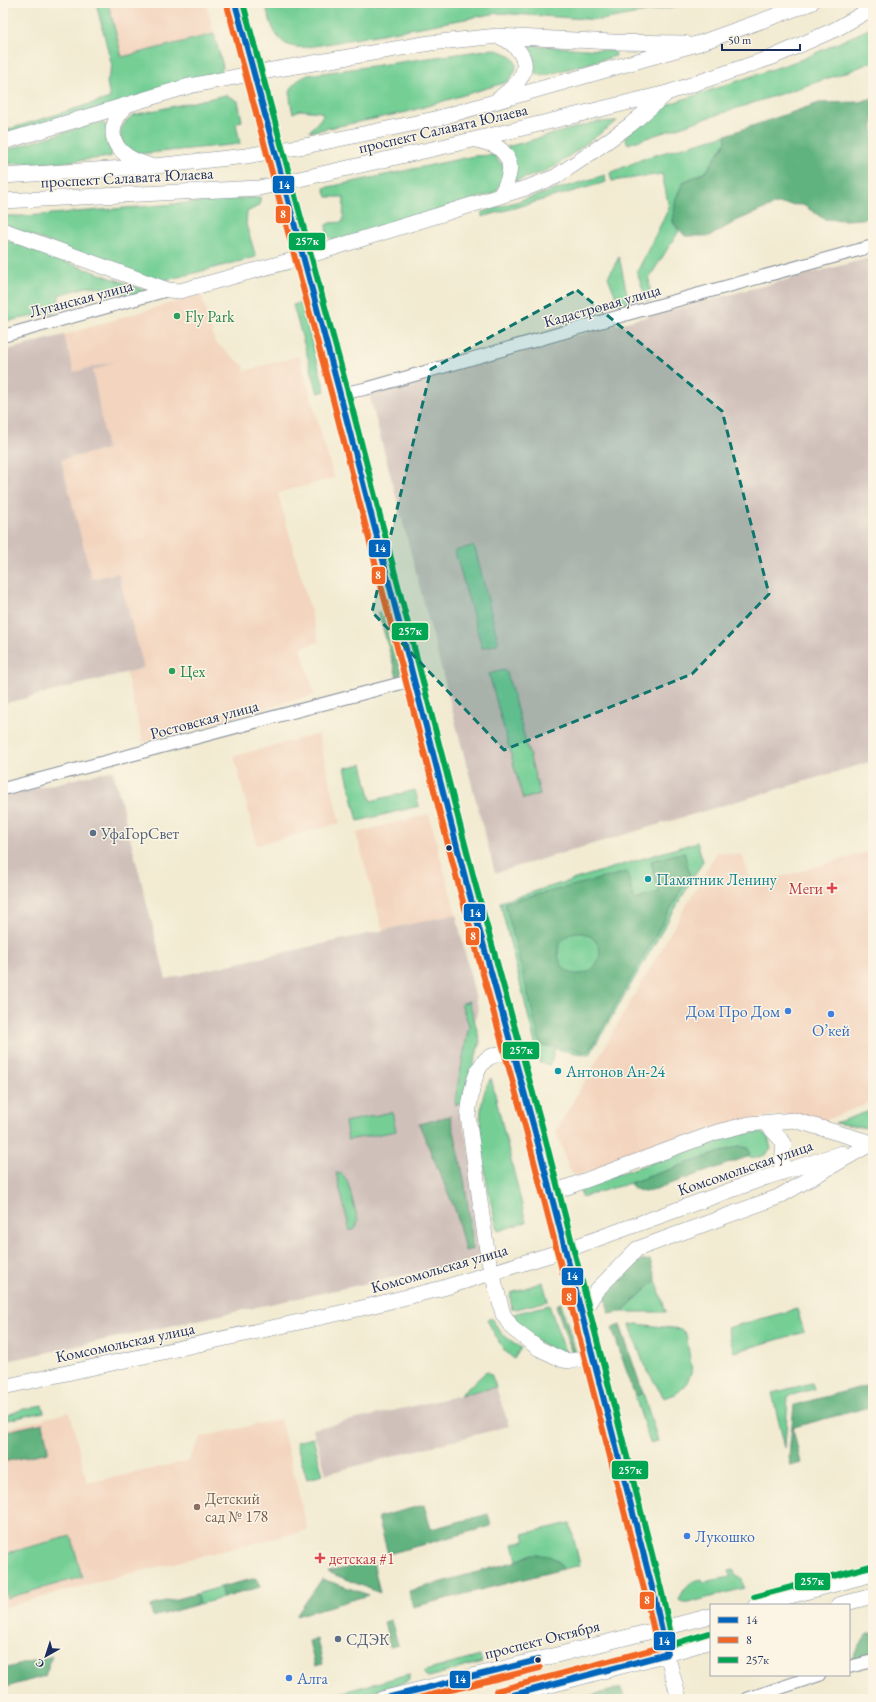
<svg xmlns="http://www.w3.org/2000/svg" width="876" height="1702" viewBox="0 0 876 1702" font-family="'EB Garamond',serif">
	<style>
		.built { fill: #f3d4be }
		.industrial { fill: #cfc0ba }
		.green { fill: #75cf95; stroke: #487f7a }
		.forest { fill: #60b27e; stroke: #3e706e; fill-rule: evenodd }
		.lines { fill: none; stroke-linecap: round; stroke-linejoin: round }
		.minor-casing { stroke: #868d98; stroke-width: 14 }
		.major-casing { stroke: #868d98; stroke-width: 16 }
		.minor { stroke: #fff; stroke-width: 12 }
		.major { stroke: #fff; stroke-width: 15 }
		.major-bridge-casing { stroke: #868d98; stroke-width: 16; stroke-linecap: butt }
		.major-bridge { stroke: #fff; stroke-width: 15 }
		.bus-1-casing { stroke: #fcf5e5; stroke-width: 9 }
		.bus-2-casing { stroke: #fcf5e5; stroke-width: 9 }
		.bus-3-casing { stroke: #fcf5e5; stroke-width: 9 }
		.bus-1 { stroke: #0065bd; stroke-width: 6 }
		.bus-2 { stroke: #f26522; stroke-width: 6 }
		.bus-3 { stroke: #00a651; stroke-width: 6 }
		.marked { fill: #0f766e; fill-opacity: 0.2; stroke: #0f766e; stroke-width: 3; stroke-dasharray: 8 5; stroke-linejoin: round }
		.leisure-dot { fill: #2e9e5b; stroke: #fcf5e5; stroke-width: 1.5 }
		.service-dot { fill: #5c6f8a; stroke: #fcf5e5; stroke-width: 1.5 }
		.bus-dot { fill: #1b2f5e; stroke: #fcf5e5; stroke-width: 1.5 }
		.culture-dot { fill: #0f9aa8; stroke: #fcf5e5; stroke-width: 1.5 }
		.health-dot { fill: #e0444e; stroke: #fcf5e5; stroke-width: 1.5 }
		.shop-dot { fill: #3f7fe0; stroke: #fcf5e5; stroke-width: 1.5 }
		.education-dot { fill: #8d6e63; stroke: #fcf5e5; stroke-width: 1.5 }
		.labels { text-anchor: middle; stroke-width: 3; stroke-linejoin: round; paint-order: stroke }
		.street-label { font-size: 16px; fill: #1b2f5e; stroke: #fcf5e5 }
		.leisure-label { font-size: 16px; fill: #27864d; stroke: #fcf5e5; text-anchor: start }
		.service-label { font-size: 16px; fill: #4e5e75; stroke: #fcf5e5; text-anchor: start }
		.culture-label { font-size: 16px; fill: #0d838f; stroke: #fcf5e5; text-anchor: start }
		.health-label { font-size: 16px; fill: #be3a42; stroke: #fcf5e5; text-anchor: end }
		.shop-label { font-size: 16px; fill: #366cbe; stroke: #fcf5e5; text-anchor: start }
		.education-label { font-size: 16px; fill: #785e54; stroke: #fcf5e5; text-anchor: start }
		.line-badge { stroke: #fcf5e5; stroke-width: 1.5 }
		.badge-label { font-size: 11px; text-anchor: middle; font-weight: bold; fill: #fff }
	</style>
	<rect width="100%" height="100%" fill="#fcf5e5"/>
	<filter id="ink" filterUnits="userSpaceOnUse"><feTurbulence type="fractalNoise" baseFrequency=".025" numOctaves="2"/><feDisplacementMap in="SourceGraphic" scale="8" xChannelSelector="R" yChannelSelector="G"/><feConvolveMatrix kernelMatrix="1 2 1 2 8 2 1 2 1" color-interpolation-filters="sRGB"/></filter>
	<filter id="wash" filterUnits="userSpaceOnUse"><feTurbulence type="fractalNoise" baseFrequency=".012" numOctaves="4" result="noise"/><feDisplacementMap in="SourceGraphic" scale="16" xChannelSelector="R" yChannelSelector="G"/><feGaussianBlur stdDeviation="0.9" result="paint"/><feColorMatrix in="noise" values="0 0 0 0 0 0 0 0 0 0 0 0 0 0 0 0 0 1.4 0 .05"/><feComposite in="paint" operator="in"/></filter>
	<g filter="url(#wash)">
		<rect width="100%" height="100%" fill="#f2ebd2"/>
		<!-- built -->
		<path class="built" d="M108 3H206L214 34 122 57Z
			M201 294 215 342 245 367 244 371 299 356 334 478 278 493 319 642 301 647 314 695 143 742 126 673 144 668 117 573 92 580 61 460 107 449 93 371 112 362 74 372 64 335Z
			M318 734 340 823 257 845 234 756Z
			M429 814 456 914 383 931 356 833Z
			M717 852 742 855 753 885 868 852 873 867V1101L824 1121 782 1114 715 1128 578 1175 573 1174 569 1169 556 1131Z
			M70 1412 87 1483 188 1461 201 1437 280 1419 308 1530 108 1579 3 1608V1429Z"/>
		<!-- industrial -->
		<path class="industrial" d="M873 257V761L495 873 368 390Z
			M64 335 74 372 115 361 93 371 107 449 61 460 92 579 118 573 144 668 3 704V351Z
			M113 770 166 979 456 914 478 1008 458 1105 471 1157 484 1249 479 1255 470 1261 3 1362V796Z
			M496 1387 509 1426 326 1474 313 1429Z"/>
		<!-- green -->
		<path class="green" d="M96 3H108L122 57 214 34 223 67 220 73 3 139V131L110 98 107 82 112 66Z
			M265 3H694L601 20 498 13 315 46C309 47 302 48 295 47 274 44 270 20 265 3Z
			M873 27V61L850 71 628 144 625 138 630 131 672 103 803 59Z
			M530 45 615 51 616 56 542 76 535 72C535 62 534 57 527 50Z
			M493 49C514 54 525 64 507 82L407 112 310 132C313 125 321 121 323 114L321 112 300 110 293 113C288 93 287 84 308 75Z
			M226 95 238 101 242 121 236 123 240 144 138 154 125 148 120 135 122 127 127 120 133 115Z
			M617 121 557 165 544 172 515 181 507 147 596 122Z
			M95 123H103L106 125 108 131 106 141 112 153 110 157 57 163 3 164V151Z
			M726 135V142L706 172 683 182 673 222 679 231 649 278 651 300 647 302 637 272 669 208 662 174 612 181 610 173 645 158Z
			M494 155 503 166 505 177 495 193 341 241 332 239 327 236 326 225 330 223 343 222 344 197H327L324 188 474 156Z
			M605 175 606 182 482 217V212Z
			M260 197V205L247 212 246 224 256 257 167 280H150L3 225V216H28Z
			M3 239 150 292 127 297 117 291 90 286 59 295V305L55 312 3 322Z
			M619 257 628 298 627 303 624 306 619 305 608 277Z
			M301 303 325 391 318 393 293 305Z
			M472 546 475 548 498 641 497 644 482 648 455 551Z
			M504 670 507 673 540 794 523 799 489 674Z
			M362 764 371 801 415 790 419 806 358 821 345 768Z
			M697 842 703 861 590 1054C580 1055 565 1050 554 1049L552 1061 549 1065 540 1063 500 902Z
			M469 1001 480 1041 463 1103 456 1105 455 1100 469 1025 461 1004Z
			M491 1078 526 1222 498 1231C488 1193 468 1111 491 1078Z
			M873 1110V1129L835 1123Z
			M392 1112 396 1131 348 1140 345 1122Z
			M761 1132 768 1137 771 1149C765 1158 756 1158 747 1157L750 1153 739 1146 630 1183 582 1197 579 1187 735 1135Z
			M336 1173 342 1174 347 1180 358 1220 356 1228 350 1231Z
			M656 1280 666 1312H621Z
			M543 1282 548 1301 512 1310 510 1297 511 1293Z
			M549 1305 566 1354C544 1348 524 1334 513 1314Z
			M797 1309 804 1332 734 1352 727 1328Z
			M491 1318 502 1334 521 1348 514 1359 503 1349 487 1320Z
			M637 1324 681 1329 686 1334 692 1371 685 1386 677 1393 664 1398 644 1365 630 1325Z
			M488 1372 491 1374 496 1387 460 1395 485 1373Z
			M812 1383 814 1389 788 1396 785 1448 772 1393Z
			M643 1393 658 1441 650 1443 635 1396Z
			M42 1405 44 1412 3 1421V1417L20 1410Z
			M313 1438 323 1475 307 1479 296 1442Z
			M570 1523 580 1565 563 1569 557 1560 530 1555 517 1561 513 1544 525 1541 523 1534Z
			M71 1536 82 1577 7 1598 3 1584V1554Z
			M734 1570 735 1575 742 1579 744 1588 688 1603H683L679 1600C684 1587 690 1581 702 1579L703 1582 730 1577 729 1571Z
			M221 1587 223 1598 199 1604 196 1594Z
			M480 1656 482 1662 429 1677 426 1676 425 1671Z
			M409 1674V1680L406 1682 344 1699H318Z"/>
		<!-- forest -->
		<path class="forest" d="M873 98V218L847 220 824 219 803 205 776 204 738 220 710 236H685L673 222 676 198 683 182 706 172 726 142V135L819 103 859 102Z
			M383 611 402 674 397 677 378 612Z
			M684 852 690 875 590 1050 583 1052 573 1048 541 1046 505 903 627 872 634 900 659 893 651 861ZM576 932C590 933 603 943 599 958 597 964 593 970 587 972 561 984 543 942 576 932Z
			M450 1116C462 1160 469 1204 473 1249L465 1251 456 1212 419 1124Z
			M739 1146 748 1148 750 1153 747 1157 650 1191H640L632 1187 630 1183Z
			M650 1260 656 1280 621 1312 609 1314 605 1295 638 1261Z
			M561 1303 576 1352 572 1354 556 1305Z
			M620 1325 643 1393 635 1396 612 1328Z
			M873 1384V1406L794 1427 793 1429 801 1463 791 1466 789 1456 794 1405Z
			M43 1423 48 1449V1452L3 1462V1432Z
			M424 1505 431 1529 488 1514 491 1526 388 1554 378 1517Z
			M530 1555C547 1555 554 1554 563 1569L413 1607 409 1591 517 1561Z
			M373 1562 380 1593 328 1572Z
			M257 1578 260 1587 223 1598 221 1587Z
			M322 1579 369 1595 296 1616Z
			M196 1594 199 1604 153 1617 150 1606Z
			M391 1620 398 1645 390 1647 384 1622Z
			M873 1633V1657L849 1663 866 1635Z
			M317 1639 323 1664 315 1666 309 1641Z
			M52 1656 45 1676 3 1688V1669Z
			M621 1688 626 1698 578 1699Z"/>
	</g>
	<g filter="url(#ink)">
		<g class="lines">
			<!-- minor casing -->
			<g class="minor-casing">
				<path id="minor" d="M3 336 168 290
					M340 394 369 388 631 313 873 246
					M3 789 413 680
					M849 1667 873 1661
					M747 1699 819 1675"/>
			</g>
			<!-- major casing -->
			<g class="major-casing">
				<path id="major" d="M235 3 263 100
					M498 99C506 93 516 86 521 77 531 59 516 44 500 37
					M128 104C100 132 114 155 148 165
					M477 140C483 142 491 143 496 146 517 160 510 178 500 196
					M3 142 189 86 255 73 430 43 498 36 613 42 685 43
					M3 176 155 166 246 156 310 145 435 119 700 43 811 3
					M3 201 259 188 477 139 667 93 773 57 836 29 873 8
					M3 230 168 290 180 291 304 257 529 187 555 177 585 157 630 125 665 95
					M296 231 340 394 413 680 467 885 534 1128 654 1595 667 1654 679 1699
					M512 1050C505 1053 495 1054 488 1058 473 1068 470 1100 468 1116L488 1258 503 1314 513 1329 538 1348 563 1360 571 1361 593 1357
					M766 1123 784 1143 781 1173
					M551 1193 717 1132 749 1124 794 1120 872 1143
					M569 1249 767 1177 842 1153
					M581 1315 596 1291 637 1249 778 1197 872 1143
					M3 1387 358 1309 443 1288 523 1263
					M756 1605 873 1574
					M838 1605 873 1596
					M382 1699 711 1616
					M498 1699 667 1654 711 1641"/>
			</g>
			<!-- minor -->
			<use href="#minor" class="minor"/>
			<!-- major -->
			<use href="#major" class="major"/>
			<!-- major-bridge casing -->
			<g class="major-bridge-casing">
				<path id="major-bridge" d="M263 100 296 231
					M523 1263 569 1249"/>
			</g>
			<!-- major-bridge -->
			<use href="#major-bridge" class="major-bridge"/>
			<!-- bus-1 casing -->
			<g class="bus-1-casing">
				<path id="bus-1" d="M235 3 340 394 467 885 534 1128 654 1595 667 1654 498 1699
					M382 1699 538 1660"/>
			</g>
			<!-- bus-2 casing -->
			<g class="bus-2-casing">
				<path id="bus-2" d="M227 5 332 396 459 887 526 1130 646 1597 658 1648 496 1691
					M415 1699 540 1668"/>
			</g>
			<!-- bus-3 casing -->
			<g class="bus-3-casing">
				<path id="bus-3" d="M243 3 348 392 475 883 542 1126 662 1593 673 1644 709 1633
					M754 1597 871 1566"/>
			</g>
			<!-- bus-1 -->
			<use href="#bus-1" class="bus-1"/>
			<!-- bus-2 -->
			<use href="#bus-2" class="bus-2"/>
			<!-- bus-3 -->
			<use href="#bus-3" class="bus-3"/>
		</g>
	</g>
	<!-- marked area -->
	<path class="marked" d="M577 290 722 411 769 594 692 674 504 750 372 612 431 369Z"/>
	<!-- markers -->
	<g class="leisure-dot">
		<circle cx="177" cy="316" r="4"/>
		<circle cx="172" cy="671" r="4"/>
	</g>
	<g class="service-dot">
		<circle cx="93" cy="833" r="4"/>
		<circle cx="338" cy="1639" r="4"/>
	</g>
	<g class="bus-dot">
		<circle cx="449" cy="848" r="3.5"/>
		<circle cx="538" cy="1660" r="3.5"/>
	</g>
	<g class="culture-dot">
		<circle cx="648" cy="879" r="4"/>
		<circle cx="558" cy="1071" r="4"/>
	</g>
	<g class="health-dot">
		<path d="M830 882h4v4h4v4h-4v4h-4v-4h-4v-4h4z"/>
		<path d="M318 1552h4v4h4v4h-4v4h-4v-4h-4v-4h4z"/>
	</g>
	<g class="shop-dot">
		<circle cx="788" cy="1011" r="4"/>
		<circle cx="831" cy="1014" r="4"/>
		<circle cx="687" cy="1536" r="4"/>
		<circle cx="289" cy="1678" r="4"/>
	</g>
	<circle class="education-dot" cx="197" cy="1507" r="4"/>
	<g class="labels">
		<!-- street labels -->
		<g class="street-label">
			<text transform="translate(443 128) rotate(-13)" y="6">проспект Салавата Юлаева</text>
			<text transform="translate(127 177) rotate(-3)" y="6">проспект Салавата Юлаева</text>
			<text transform="translate(81 298) rotate(-15)" y="6">Луганская улица</text>
			<text transform="translate(602 305) rotate(-16)" y="6">Кадастровая улица</text>
			<text transform="translate(204 719) rotate(-15)" y="6">Ростовская улица</text>
			<text transform="translate(745 1167) rotate(-19)" y="6">Комсомольская улица</text>
			<text transform="translate(439 1268) rotate(-16)" y="6">Комсомольская улица</text>
			<text transform="translate(125 1342) rotate(-12)" y="6">Комсомольская улица</text>
			<text transform="translate(542 1639) rotate(-14)" y="6">проспект Октября</text>
		</g>
		<!-- leisure labels -->
		<g class="leisure-label">
			<text x="185" y="322">Fly Park</text>
			<text x="180" y="677">Цех</text>
		</g>
		<!-- service labels -->
		<g class="service-label">
			<text x="101" y="839">УфаГорСвет</text>
			<text x="346" y="1645">СДЭК</text>
		</g>
		<!-- culture labels -->
		<g class="culture-label">
			<text x="656" y="885">Памятник Ленину</text>
			<text x="566" y="1077">Антонов Ан-24</text>
		</g>
		<!-- health labels -->
		<g class="health-label">
			<text x="823" y="894">Меги</text>
			<text x="329" y="1564" text-anchor="start">детская #1</text>
		</g>
		<!-- shop labels -->
		<g class="shop-label">
			<text x="780" y="1017" text-anchor="end">Дом Про Дом</text>
			<text x="831" y="1036" text-anchor="middle">О’кей</text>
			<text x="695" y="1542">Лукошко</text>
			<text x="297" y="1684">Алга</text>
		</g>
		<!-- education labels -->
		<g class="education-label">
			<text x="205" y="1504">Детский<tspan x="205" dy="18">сад № 178</tspan></text>
		</g>
	</g>
	<g class="line-badge">
		<rect x="272" y="175" width="23" height="19" rx="4" fill="#0065bd"/>
		<rect x="275" y="205" width="16" height="19" rx="4" fill="#f26522"/>
		<rect x="288" y="232" width="38" height="19" rx="4" fill="#00a651"/>
		<rect x="368" y="539" width="23" height="19" rx="4" fill="#0065bd"/>
		<rect x="371" y="566" width="15" height="19" rx="4" fill="#f26522"/>
		<rect x="391" y="622" width="38" height="19" rx="4" fill="#00a651"/>
		<rect x="463" y="903" width="23" height="19" rx="4" fill="#0065bd"/>
		<rect x="465" y="927" width="15" height="19" rx="4" fill="#f26522"/>
		<rect x="502" y="1041" width="38" height="19" rx="4" fill="#00a651"/>
		<rect x="561" y="1267" width="23" height="19" rx="4" fill="#0065bd"/>
		<rect x="561" y="1287" width="16" height="19" rx="4" fill="#f26522"/>
		<rect x="611" y="1460" width="38" height="20" rx="4" fill="#00a651"/>
		<rect x="794" y="1572" width="37" height="19" rx="4" fill="#00a651"/>
		<rect x="639" y="1591" width="16" height="19" rx="4" fill="#f26522"/>
		<rect x="653" y="1631" width="23" height="20" rx="4" fill="#0065bd"/>
		<rect x="449" y="1670" width="22" height="19" rx="4" fill="#0065bd"/>
	</g>
	<g class="badge-label">
		<text x="284" y="189">14</text>
		<text x="283" y="218">8</text>
		<text x="307" y="245">257к</text>
		<text x="380" y="552">14</text>
		<text x="378" y="579">8</text>
		<text x="410" y="635">257к</text>
		<text x="475" y="917">14</text>
		<text x="473" y="940">8</text>
		<text x="521" y="1054">257к</text>
		<text x="572" y="1280">14</text>
		<text x="569" y="1301">8</text>
		<text x="630" y="1474">257к</text>
		<text x="812" y="1585">257к</text>
		<text x="647" y="1604">8</text>
		<text x="664" y="1645">14</text>
		<text x="460" y="1683">14</text>
	</g>
	<!-- margin -->
	<rect width="876" height="1702" fill="none" stroke="#fcf5e5" stroke-width="16"/>
	<!-- legend -->
	<rect x="710" y="1604" width="140" height="72" fill="#fcf5e5" stroke="#a2a6af"/>
	<rect x="718" y="1617" width="20" height="6" fill="#0065bd" stroke="#a2a6af"/>
	<text x="746" y="1624" font-size="12" fill="#1b2f5e">14</text>
	<rect x="718" y="1637" width="20" height="6" fill="#f26522" stroke="#a2a6af"/>
	<text x="746" y="1644" font-size="12" fill="#1b2f5e">8</text>
	<rect x="718" y="1657" width="20" height="6" fill="#00a651" stroke="#a2a6af"/>
	<text x="746" y="1664" font-size="12" fill="#1b2f5e">257к</text>
	<!-- north arrow -->
	<g transform="translate(46 1656) rotate(219)" stroke="#fcf5e5" stroke-width="3" paint-order="stroke">
	<path d="M0-3L7 15L0 10L-7 15Z" fill="#1b2f5e"/>
	<text y="-6" font-size="11" font-weight="bold" text-anchor="middle" fill="#1b2f5e">С</text>
	</g>
	<!-- scale -->
	<path d="M722 44v6h78v-6" fill="none" stroke="#1b2f5e" stroke-width="2"/>
	<text x="728" y="44" font-size="12" fill="#1b2f5e" stroke="#fcf5e5" stroke-width="3" paint-order="stroke">50 m</text>
</svg>
